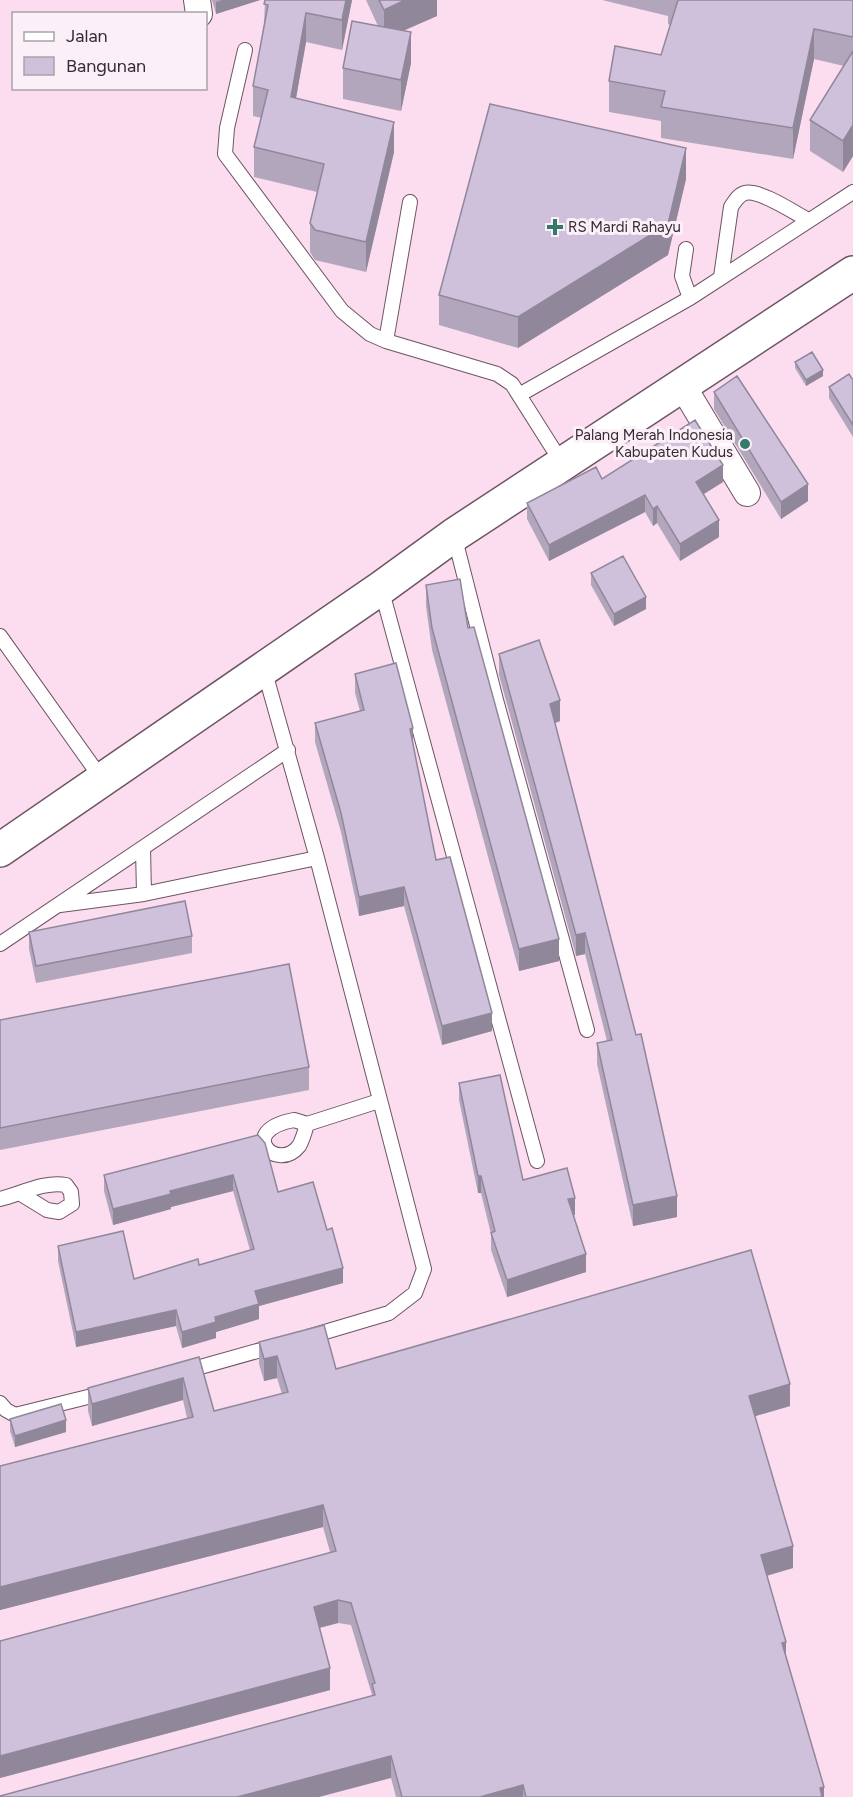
<svg xmlns="http://www.w3.org/2000/svg" width="853" height="1797" viewBox="0 0 853 1797" font-family="Figtree,sans-serif">
	<style>
		.lines { fill: none; stroke-linecap: round; stroke-linejoin: round }
		.lane-casing { stroke: #6d5464; stroke-width: 16 }
		.street-casing { stroke: #6d5464; stroke-width: 28 }
		.secondary-casing { stroke: #6d5464; stroke-width: 36 }
		.lane { stroke: #fff; stroke-width: 14 }
		.street { stroke: #fff; stroke-width: 26 }
		.secondary { stroke: #fff; stroke-width: 33 }
		.wall { fill: #b2a6bd }
		.shaded-wall { fill: #91879a }
		.building { fill: #cfc1dc; stroke: #91879a; stroke-width: 1.5 }
		.poi-dot { fill: #35796c; stroke: #fcf0f8; stroke-width: 2 }
		.labels { text-anchor: middle; stroke-width: 6; stroke-linejoin: round; paint-order: stroke }
		.poi-label { font-size: 15px; fill: #362b32; stroke: #fcf0f8; text-anchor: start }
	</style>
	<rect width="100%" height="100%" fill="#fbddef"/>
	<g class="lines">
		<!-- lane casing -->
		<g class="lane-casing">
			<path id="lane" d="M245 50 227 128 225 154 342 311 370 334 386 341 497 374 512 384 562 463
				M686 249 682 276 690 298
				M721 277 731 207C735 201 738 195 745 193 759 189 795 213 808 220
				M386 341 410 202
				M519 395 690 298 853 192
				M454 535 496 700 587 1030
				M381 588 537 1161
				M0 636 101 778
				M264 669 317 858 424 1269 415 1293 389 1313 308 1337
				M143 848 144 894
				M60 905 144 894 317 858
				M0 944 288 750
				M294 1120 307 1124C305 1131 303 1139 299 1146 277 1174 235 1131 294 1120Z
				M307 1124 379 1101
				M0 1199C21 1194 44 1181 66 1185L71 1192 72 1204 59 1212 47 1210 21 1194
				M186 1371 275 1346
				M0 1403 6 1410 15 1415 104 1393"/>
		</g>
		<!-- street casing -->
		<g class="street-casing">
			<path id="street" d="M197 0 199 14
				M682 385 747 493"/>
		</g>
		<!-- secondary casing -->
		<g class="secondary-casing">
			<path id="secondary" d="M0 850 381 588 454 535 853 273"/>
		</g>
		<!-- lane -->
		<use href="#lane" class="lane"/>
		<!-- street -->
		<use href="#street" class="street"/>
		<!-- secondary -->
		<use href="#secondary" class="secondary"/>
	</g>
	<!-- wall -->
	<path class="wall" d="M212 0H260L216 14Z
		M265 0H352L342 50 306 42 296 98 394 152 366 272 315 260 310 252V223L317 192 254 177V147L262 118 253 116V86L264 25Z
		M366 0H437V16L403 31 411 63 401 111 343 99V68L378 26Z
		M602 0H853V156L843 172 810 151V120L844 66 814 59 793 159 661 138V121L609 112V81L661 55 670 25 668 24V16Z
		M686 179 668 255 518 348 439 325V295Z
		M795 362 823 376 806 386 795 368Z
		M853 380V437L829 398V387Z
		M714 392 808 501 781 519 714 409Z
		M602 479 723 482 703 494 719 537 680 561 657 523 653 526 645 512 549 561 527 519V503Z
		M591 573 646 609 614 626 591 585Z
		M426 585 468 628 559 961 519 971 432 650 426 606Z
		M499 654 560 721 555 723 677 1217 633 1226 597 1064V1043L607 1041 585 954 576 956 499 675Z
		M355 674 413 744 436 860 492 1031 442 1045 404 906 359 916 341 832 315 742V723L360 711 355 693Z
		M29 932 192 936V953L36 983 29 949Z
		M0 1020 309 1067V1090L0 1150Z
		M459 1083 523 1180 575 1215H574L586 1272 507 1297 491 1250V1234L481 1193H478L459 1100Z
		M258 1135 278 1192 343 1283 259 1306V1319L216 1332V1338L182 1348 176 1326 76 1347 58 1261V1246L134 1279 199 1265 250 1250 233 1191 171 1207V1209L113 1225 104 1191V1175Z
		M259 1342 336 1369 790 1406 755 1416 793 1568 767 1576 786 1656 824 1797H396L391 1778 372 1695 351 1625 338 1623 320 1628 330 1690 0 1778 330 1552 323 1527 0 1610V1466L187 1418 183 1400 92 1426 88 1411V1388L199 1357 214 1411 282 1394 277 1378 264 1381 259 1364Z
		M10 1419 66 1432 15 1447 10 1431Z"/>
	<!-- shaded-wall -->
	<path class="shaded-wall" d="M222 0H260L216 14V2Z
		M346 0H352L342 50V20Z
		M405 0H437V16L384 39V10Z
		M306 13V42L291 126V97Z
		M814 29V59L793 159V128Z
		M411 32V63L401 111V80Z
		M394 122V152L366 272V242Z
		M853 125V156L843 172V141Z
		M686 148V179L668 255 518 348V317Z
		M823 370V376L806 386V380Z
		M723 465V482L696 499V482Z
		M808 484V501L781 519V502Z
		M645 495V512L549 561V545Z
		M657 506V523L653 526V509Z
		M719 520V537L680 561V544Z
		M646 597V609L614 626V614Z
		M560 700V721L550 725V704Z
		M413 728V747L410 729Z
		M404 887V906L359 916V897Z
		M585 933V954L576 956V935Z
		M559 939V961L519 971V949Z
		M492 1013V1031L442 1045V1026Z
		M233 1175V1191L171 1207V1209L113 1225V1209L170 1191Z
		M478 1176H481V1193H478Z
		M677 1196V1217L633 1226V1205Z
		M575 1198V1215L568 1217V1199Z
		M586 1254V1272L507 1297V1280Z
		M343 1268V1283L259 1306V1319L216 1332V1338L182 1348V1332L215 1317 255 1291Z
		M176 1310V1326L76 1347V1332Z
		M277 1356V1378L264 1381V1359Z
		M183 1378V1400L92 1426V1404Z
		M790 1384V1406L749 1418V1396Z
		M66 1420V1432L15 1447V1436Z
		M323 1505V1527L0 1610V1587Z
		M793 1546V1568L761 1577V1555Z
		M338 1600V1623L314 1629V1607Z
		M786 1642V1664L782 1643Z
		M330 1668V1690L0 1778V1756Z
		M391 1756V1778L319 1797H237Z
		M523 1785V1797H480Z
		M824 1787V1797H820V1788Z"/>
	<!-- building -->
	<path class="building" d="M265 0H346L342 20 306 13 291 97 394 122 366 242 315 230 310 223 324 164 254 147 268 90 253 86 268 5 264 4Z
		M379 0H405L384 10Z
		M678 0H853V37L814 29 793 128 661 107 665 91 609 81 615 46 661 55Z
		M352 21 411 32 401 80 343 68Z
		M853 51V125L843 141 810 120Z
		M490 104 686 148 668 224 518 317 439 295Z
		M812 352 823 370 806 380 795 362Z
		M849 374 853 380V425L829 387Z
		M737 376 808 484 781 502 714 392Z
		M695 420 723 465 696 482 719 520 680 544 657 506 653 509 645 495 549 545 527 503 596 467 602 479Z
		M623 556 646 597 614 614 591 573Z
		M460 579 468 628 474 627 559 939 519 949 432 628 426 585Z
		M539 640 560 700 550 704 636 1035 641 1034 677 1196 633 1205 597 1043 612 1040 585 933 576 935 499 654Z
		M396 663 413 728 410 729 436 860 450 857 492 1013 442 1026 404 887 359 897 341 813 315 723 364 710 355 674Z
		M185 901 192 936 36 966 29 932Z
		M289 964 309 1067 0 1128V1020Z
		M500 1075 523 1180 567 1168 575 1198 568 1199 586 1254 507 1280 491 1233 495 1231 481 1176H478L459 1083Z
		M258 1135 265 1143 278 1192 313 1182 327 1230 332 1228 343 1268 255 1291 259 1304 215 1317 216 1322 182 1332 176 1310 76 1332 58 1246 123 1231 134 1279 198 1259 199 1265 254 1249 233 1175 170 1191 171 1194 113 1209 104 1175Z
		M751 1250 790 1384 749 1396 793 1546 761 1555 786 1642 782 1643 824 1787 820 1788 822 1797H526L523 1785 480 1797H402L391 1756 237 1797H0V1796L375 1695 372 1684 375 1683 351 1603 338 1600 314 1607 330 1668 0 1756V1641L336 1551 323 1505 0 1587V1466L193 1417 183 1378 92 1404 88 1388 199 1357 214 1411 288 1392 277 1356 264 1359 259 1342 324 1325 336 1369Z
		M61 1404 66 1420 15 1436 10 1419Z"/>
	<!-- markers -->
	<g class="poi-dot">
		<path d="M552 218h6v6h6v6h-6v6h-6v-6h-6v-6h6z"/>
		<circle cx="745" cy="444" r="6"/>
	</g>
	<g class="labels">
		<!-- poi labels -->
		<g class="poi-label">
			<text x="568" y="232">RS Mardi Rahayu</text>
			<text x="733" y="440" text-anchor="end">Palang Merah Indonesia<tspan x="733" dy="17">Kabupaten Kudus</tspan></text>
		</g>
	</g>
	<!-- legend -->
	<rect x="12" y="12" width="195" height="78" fill="#fcf0f8" stroke="#ada1a9" stroke-width="1.5"/>
	<rect x="24" y="32" width="30" height="9" fill="#ffffff" stroke="#ada1a9" stroke-width="1.5"/>
	<text x="66" y="42" font-size="18" fill="#362b32">Jalan</text>
	<rect x="24" y="57" width="30" height="18" fill="#cfc1dc" stroke="#ada1a9" stroke-width="1.5"/>
	<text x="66" y="72" font-size="18" fill="#362b32">Bangunan</text>
</svg>
